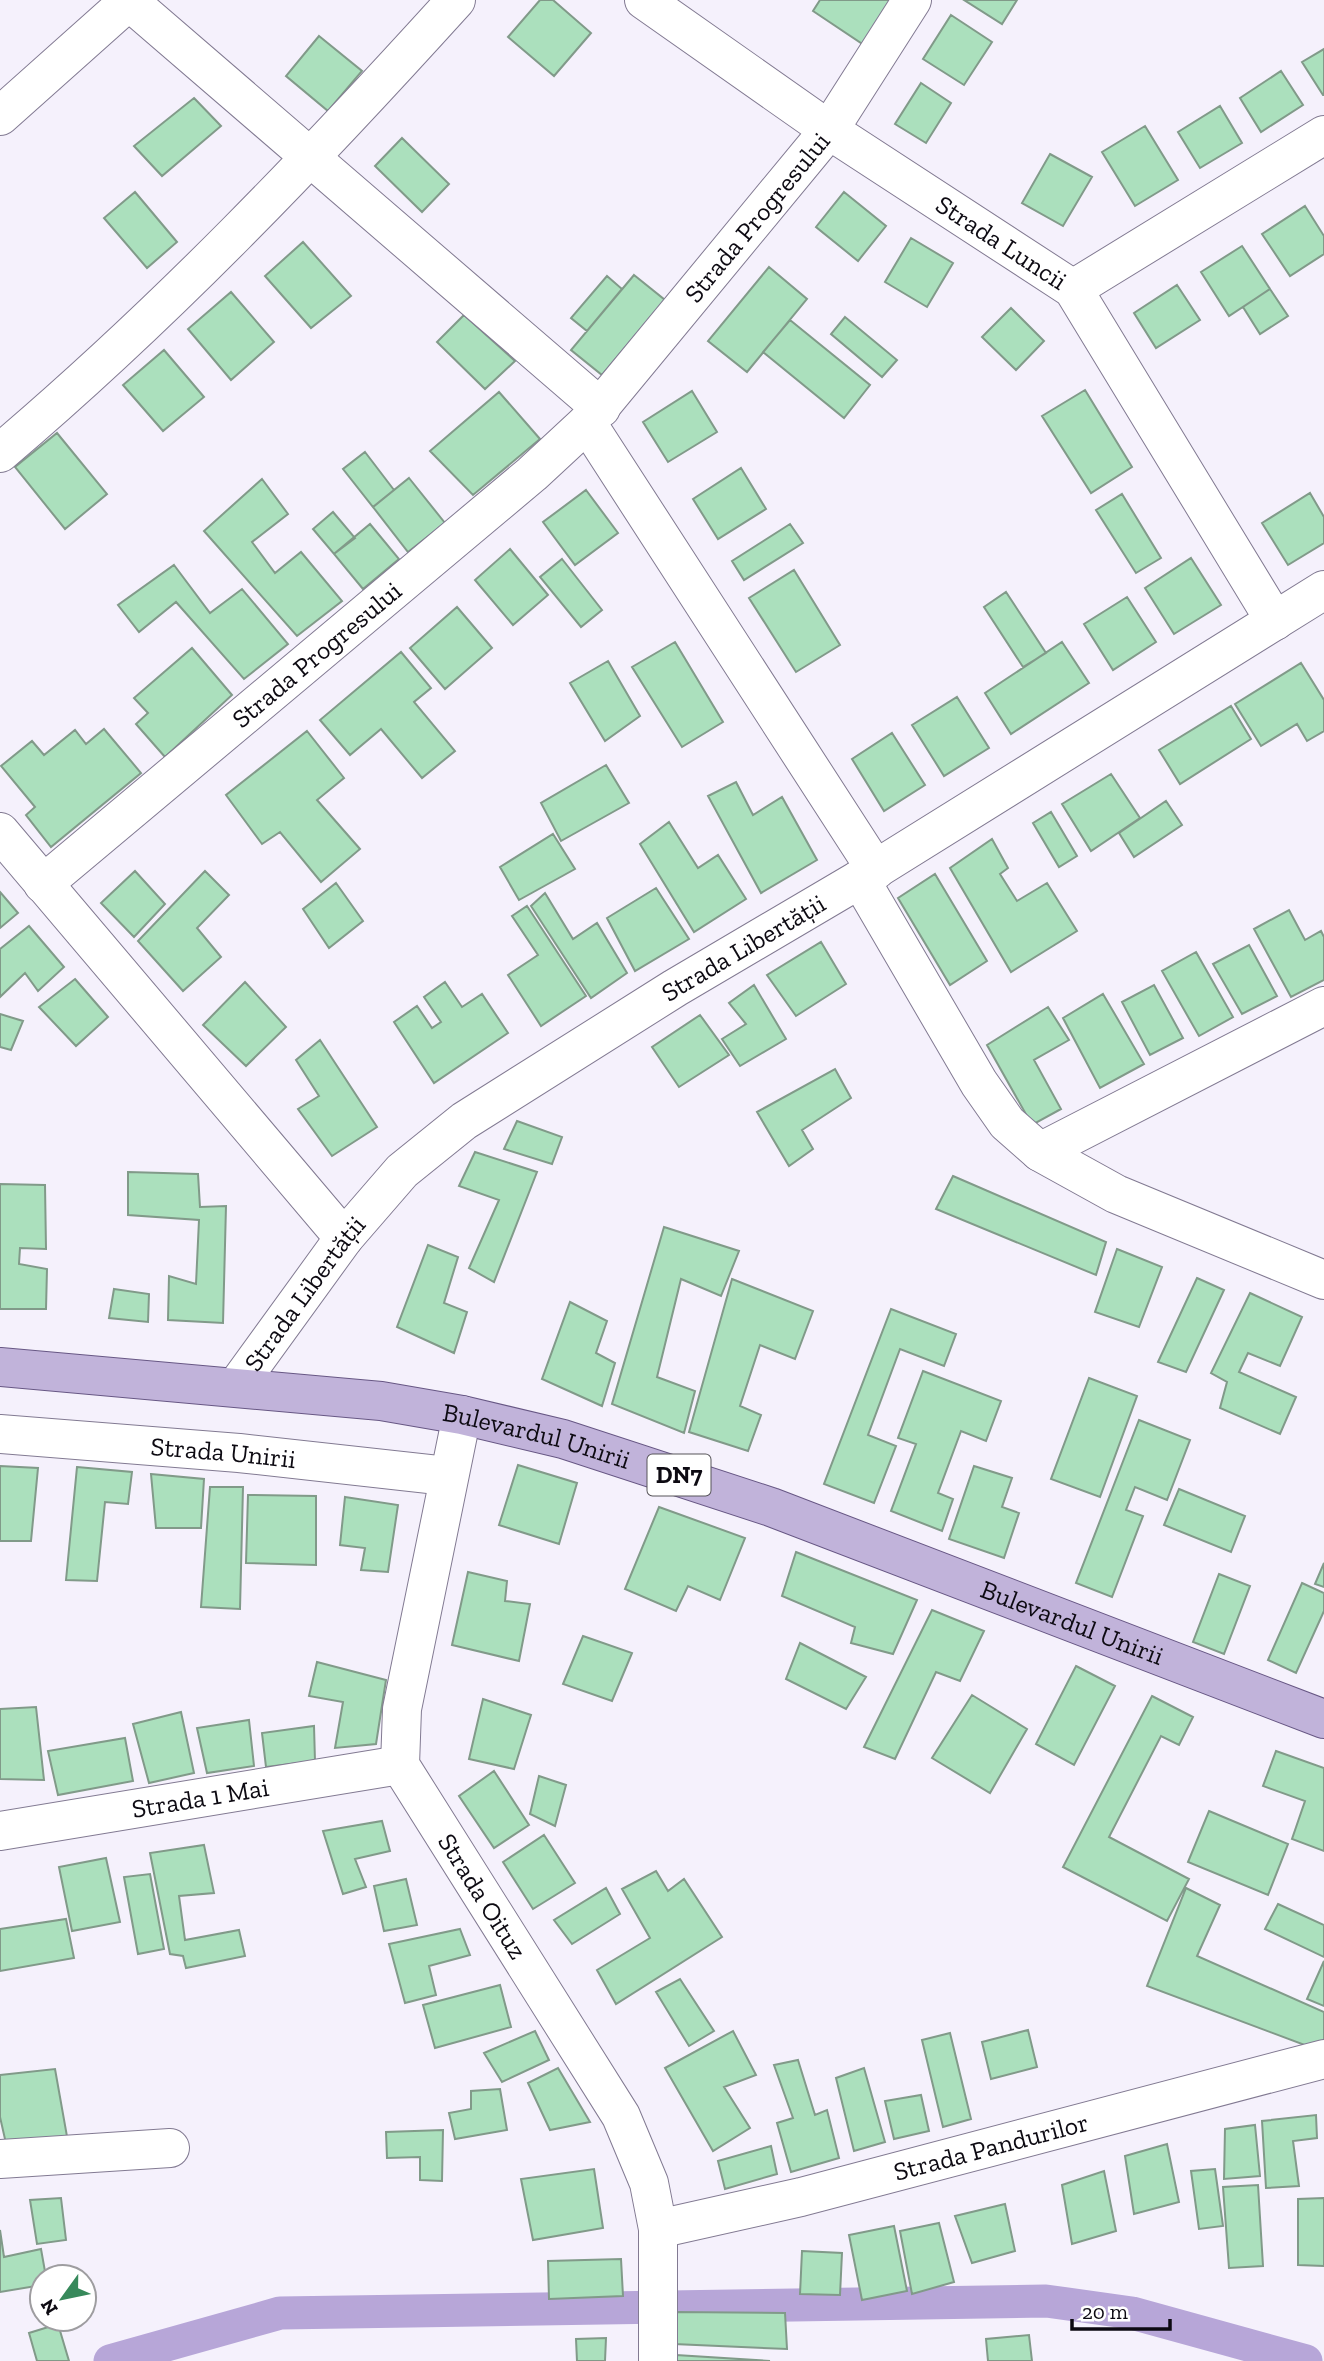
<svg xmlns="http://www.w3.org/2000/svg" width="1324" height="2361" viewBox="0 0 1324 2361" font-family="'Zilla Slab',serif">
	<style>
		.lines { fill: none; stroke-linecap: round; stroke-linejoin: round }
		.canal { stroke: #b7a6d8; stroke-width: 33 }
		.building { fill: #abe0bd; stroke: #819a89; stroke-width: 2 }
		.minor-casing { stroke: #827a92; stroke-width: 40 }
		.major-casing { stroke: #675784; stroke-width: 40 }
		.minor { stroke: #fff; stroke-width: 38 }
		.major { stroke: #c1b3da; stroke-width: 38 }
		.labels { text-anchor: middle; stroke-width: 6; stroke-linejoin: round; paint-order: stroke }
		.shield { fill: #fff; stroke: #565459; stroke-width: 2 }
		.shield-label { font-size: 24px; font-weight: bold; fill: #0d0a12 }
		.street-label { font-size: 26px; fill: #0d0a12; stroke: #fff }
	</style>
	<rect width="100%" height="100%" fill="#f5f1fc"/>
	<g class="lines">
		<!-- canal -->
		<path class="canal" d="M110 2361 280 2313 1046 2301 1132 2313 1306 2361"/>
	</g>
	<!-- building -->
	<path class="building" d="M540 0H553L591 33 554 76 508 37Z
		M820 0H893L864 45 813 11Z
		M964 0H1017L1002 24Z
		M951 15 992 42 964 85 923 59Z
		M319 36 362 71 328 111 286 76Z
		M1324 49V95H1323L1302 62Z
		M1281 71 1303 105 1261 132 1240 98Z
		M921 83 951 103 926 143 895 124Z
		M194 98 221 126 162 176 134 146Z
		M1220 106 1242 143 1200 168 1178 132Z
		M1145 126 1178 180 1135 206 1102 152Z
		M402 138 449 184 422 212 375 166Z
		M1050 154 1092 177 1063 226 1022 203Z
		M135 192 177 242 147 268 104 218Z
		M844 192 886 226 858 261 816 227Z
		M1305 206 1324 236V254L1290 276 1262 234Z
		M911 238 953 263 927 307 885 282Z
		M303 242 351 296 311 328 265 276Z
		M1242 246 1270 289 1229 316 1201 272Z
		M769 267 807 299 747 372 708 341Z
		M634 275 665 300 602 375 571 350Z
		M607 276 622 289 587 331 571 318Z
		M1177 285 1200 320 1156 348 1134 313Z
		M1270 289 1288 316 1260 334 1243 307Z
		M231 292 274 342 231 380 188 329Z
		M1011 308 1044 341 1016 370 982 337Z
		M464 315 515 361 485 389 437 342Z
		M845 317 897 360 882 377 831 334Z
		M790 320 870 385 844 418 763 352Z
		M164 350 204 397 163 431 123 385Z
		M1085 390 1132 467 1091 493 1042 416Z
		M692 391 717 432 668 462 643 422Z
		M499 392 540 439 473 495 430 451Z
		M57 433 107 494 65 529 15 467Z
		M365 452 394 490 373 507 343 469Z
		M741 468 766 509 718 539 693 499Z
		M409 478 445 523 408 552 373 507Z
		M262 479 288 514 252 542 275 573 301 552 342 601 297 636 204 531Z
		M586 490 618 533 575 565 543 522Z
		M1310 493 1324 517V543L1288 565 1262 523Z
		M1122 494 1161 558 1136 573 1096 510Z
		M333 512 355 538 334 554 313 529Z
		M370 524 399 559 363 589 334 554Z
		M790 524 803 543 744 580 732 561Z
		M510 549 548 595 513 625 475 580Z
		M1191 558 1221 605 1174 634 1145 588Z
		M562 559 602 610 581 627 540 577Z
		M174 565 210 613 242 589 288 644 244 679 176 602 139 632 118 605Z
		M794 570 840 645 796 672 749 598Z
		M1006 592 1046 653 1023 667 984 607Z
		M1127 597 1156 642 1113 670 1084 624Z
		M457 607 492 648 445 689 410 648Z
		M675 642 723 722 682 747 632 667Z
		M1062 642 1089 683 1011 734 985 693Z
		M192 648 232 695 165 757 136 724 148 713 134 698Z
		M401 652 431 688 414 702 455 751 422 778 381 729 350 755 320 720Z
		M608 661 640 716 605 741 570 683Z
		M1301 663 1324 700V731L1307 741 1297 724 1261 746 1235 704Z
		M957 697 989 748 944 776 912 725Z
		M1231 706 1251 739 1180 784 1159 750Z
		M104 729 141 773 51 847 26 815 35 807 1 766 32 741 44 755 75 730 86 744Z
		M307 731 344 778 317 800 360 849 321 882 280 832 262 844 226 795Z
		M892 733 925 785 884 811 852 759Z
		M606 765 629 803 561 841 541 803Z
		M1111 774 1140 818 1091 851 1062 804Z
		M736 782 753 815 782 797 817 860 761 893 708 796Z
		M1166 801 1182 825 1134 857 1119 833Z
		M1051 812 1077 856 1059 867 1033 823Z
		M669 822 698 868 718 855 746 899 694 932 640 844Z
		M553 834 575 869 519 900 500 867Z
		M992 839 1008 868 1000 874 1017 901 1047 883 1077 931 1011 972 950 868Z
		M135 871 165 904 134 937 101 903Z
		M205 871 229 895 197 928 221 957 183 991 138 941Z
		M935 874 987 961 950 985 898 898Z
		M336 883 363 921 329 948 303 909Z
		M656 888 689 939 635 971 607 918Z
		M0 892 18 913 0 928Z
		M545 893 573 939 597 923 627 973 591 998 531 906Z
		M527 906 586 996 541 1026 508 975 538 955 512 916Z
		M1289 910 1305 940 1321 931 1324 937V980L1291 997 1254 929Z
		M29 926 64 967 38 991 25 973 0 997V949Z
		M821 942 846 984 796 1016 767 975Z
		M1249 945 1277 996 1242 1014 1213 964Z
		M1196 952 1233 1017 1199 1036 1162 971Z
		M75 979 108 1017 76 1046 39 1007Z
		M245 982 286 1027 246 1066 203 1025Z
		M445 982 462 1007 482 994 508 1033 434 1083 394 1022 417 1006 432 1028 441 1022 424 997Z
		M754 985 786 1039 740 1066 722 1039 746 1024 729 1003Z
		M1154 985 1183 1038 1150 1055 1122 1002Z
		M1103 994 1144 1064 1100 1088 1063 1018Z
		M1048 1007 1069 1040 1034 1060 1061 1109 1032 1125 987 1045Z
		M0 1014 23 1021 11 1050 0 1047Z
		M700 1015 729 1055 679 1087 652 1047Z
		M320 1040 377 1127 332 1156 298 1109 319 1096 296 1060Z
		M835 1069 851 1098 802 1130 813 1149 789 1166 757 1112Z
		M517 1121 562 1137 552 1164 504 1149Z
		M475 1152 537 1172 494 1282 469 1268 499 1200 459 1186Z
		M128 1172 198 1174 200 1207 226 1206 223 1323 168 1320 169 1276 196 1284 199 1220 128 1215Z
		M953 1176 1106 1242 1096 1275 936 1209Z
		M0 1184 45 1185 46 1249 20 1248 19 1264 47 1269 46 1309H0Z
		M664 1227 739 1251 721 1296 681 1279 657 1377 695 1391 684 1433 612 1404Z
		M428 1245 458 1257 444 1303 467 1312 454 1353 397 1327Z
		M1117 1249 1162 1267 1139 1327 1095 1312Z
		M1197 1278 1224 1290 1186 1372 1158 1362Z
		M732 1279 813 1311 795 1359 760 1345 740 1406 761 1415 748 1451 689 1432Z
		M114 1289 149 1294 148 1322 109 1318Z
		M1250 1293 1302 1317 1280 1366 1248 1353 1239 1372 1296 1397 1280 1434 1220 1408 1227 1382 1211 1373Z
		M570 1302 607 1321 596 1353 615 1363 602 1406 542 1379Z
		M891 1309 956 1334 944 1366 900 1349 868 1435 896 1446 874 1503 824 1484Z
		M923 1371 1001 1401 986 1441 961 1431 938 1493 953 1499 942 1531 891 1511 916 1444 898 1438Z
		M1089 1378 1137 1396 1100 1497 1051 1479Z
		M1139 1420 1190 1440 1167 1500 1135 1487 1126 1510 1143 1516 1112 1597 1076 1583Z
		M518 1465 577 1483 559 1544 499 1525Z
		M0 1466 38 1468 31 1541H0Z
		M974 1466 1012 1478 1002 1507 1019 1513 1004 1558 949 1539Z
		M77 1467 132 1472 128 1504 105 1502 97 1581 66 1580Z
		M151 1474 204 1479 201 1528H156Z
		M210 1487H243L240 1609 201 1607Z
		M1179 1489 1245 1516 1231 1552 1164 1525Z
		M248 1495 316 1496V1565L246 1563Z
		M345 1497 398 1505 388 1572 361 1570 365 1548 340 1545Z
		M659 1507 745 1538 720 1600 688 1586 676 1611 625 1589Z
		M796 1552 917 1600 893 1654 851 1643 855 1627 782 1596Z
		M1324 1563V1587L1315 1584Z
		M468 1572 507 1581 505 1601 530 1604 519 1661 452 1645Z
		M1219 1574 1250 1586 1224 1654 1193 1642Z
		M1302 1583 1324 1593V1611L1296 1673 1268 1660Z
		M932 1610 984 1631 960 1681 936 1672 895 1759 864 1747Z
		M583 1636 632 1653 612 1701 563 1684Z
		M800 1643 866 1677 846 1709 786 1679Z
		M317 1662 386 1680 376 1744 335 1748 343 1702 309 1696Z
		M1076 1666 1115 1686 1074 1765 1036 1744Z
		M972 1695 1027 1729 990 1793 932 1758Z
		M1152 1696 1193 1717 1179 1745 1161 1736 1109 1837 1189 1879 1167 1921 1063 1867Z
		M483 1699 531 1715 514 1769 469 1759Z
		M36 1707 44 1780 0 1779V1709Z
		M181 1712 194 1773 149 1783 133 1724Z
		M249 1720 254 1766 207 1773 197 1728Z
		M314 1726 315 1761 266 1767 262 1733Z
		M125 1738 133 1781 58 1795 48 1751Z
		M1276 1751 1324 1768V1851L1292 1839 1305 1801 1263 1786Z
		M494 1771 529 1825 494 1848 459 1796Z
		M539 1776 566 1785 555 1826 530 1814Z
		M1209 1811 1288 1844 1268 1895 1188 1862Z
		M382 1821 390 1851 355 1859 366 1887 343 1894 323 1831Z
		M544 1835 575 1883 533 1909 503 1862Z
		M204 1845 214 1893 179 1896 185 1940 239 1930 245 1956 186 1968 183 1956 170 1954 150 1853Z
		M106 1858 120 1922 72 1931 59 1867Z
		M656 1871 668 1891 684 1879 722 1937 616 2004 597 1970 650 1938 622 1889Z
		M150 1874 164 1949 138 1954 124 1877Z
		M406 1879 417 1925 384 1931 374 1886Z
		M606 1888 620 1914 572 1944 554 1920Z
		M1186 1888 1220 1905 1197 1956 1324 2012V2039L1318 2050 1147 1986Z
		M1278 1904 1324 1925V1957L1265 1929Z
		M66 1919 74 1958 0 1971V1929Z
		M460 1929 470 1955 429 1966 436 1995 405 2003 389 1944Z
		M1324 1961V2006L1307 1999Z
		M680 1979 714 2031 689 2046 656 1992Z
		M500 1985 511 2027 435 2048 423 2005Z
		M1028 2030 1037 2067 991 2079 982 2042Z
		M535 2031 549 2060 502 2082 484 2053Z
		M733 2031 756 2075 724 2087 750 2128 713 2151 665 2068Z
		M950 2033 971 2119 943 2127 922 2040Z
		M798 2060 815 2115 827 2110 839 2158 791 2172 777 2123 793 2118 774 2065Z
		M558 2068 590 2122 550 2130 528 2083Z
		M864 2068 885 2142 854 2151 836 2078Z
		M55 2069 68 2142 7 2148 0 2117V2075Z
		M500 2089 507 2130 455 2139 449 2113 471 2109V2091Z
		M921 2095 929 2131 894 2139 885 2101Z
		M1316 2115 1317 2138 1293 2141 1299 2186 1266 2188 1262 2121Z
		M1255 2125 1260 2176 1224 2179 1225 2129Z
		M443 2130 442 2181 420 2180V2157L387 2158 386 2132Z
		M1167 2144 1179 2202 1134 2214 1125 2156Z
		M771 2146 777 2174 725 2189 718 2161Z
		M594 2169 603 2228 533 2240 521 2179Z
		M1215 2169 1223 2226 1199 2229 1191 2171Z
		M1104 2171 1116 2231 1072 2244 1062 2185Z
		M1258 2185 1263 2266 1229 2268 1223 2187Z
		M61 2198 66 2240 37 2244 30 2200Z
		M1324 2198V2266L1298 2265V2199Z
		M1005 2204 1015 2251 972 2263 955 2216Z
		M939 2223 954 2282 912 2294 900 2231Z
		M894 2226 907 2291 862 2300 849 2235Z
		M0 2230 4 2257 41 2249 46 2277H42V2285L0 2292Z
		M802 2251 842 2253 840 2295 800 2294Z
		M621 2259 623 2296 549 2299 548 2261Z
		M674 2312 785 2313 787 2349 674 2344Z
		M58 2324 69 2361H37L29 2333Z
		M1029 2335 1032 2361H988L986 2339Z
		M606 2338 605 2361H577L576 2339Z
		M676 2355 770 2361H675Z"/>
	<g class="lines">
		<!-- minor casing -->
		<g class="minor-casing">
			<g id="minor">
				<path id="s1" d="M644 0 829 130 1073 289 1275 621"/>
				<path d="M129 1 601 408"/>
				<path d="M0 116 130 0"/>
				<path d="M1073 289 1324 135"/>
				<path d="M587 423 876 870"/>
				<path d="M0 453C165 313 311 160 456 0"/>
				<path d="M0 832 344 1238"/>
				<path d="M860 879 979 1083 1007 1123 1040 1152 1116 1194 1324 1280"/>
				<path id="s2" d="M43 884 532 474 587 423 829 130 912 0"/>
				<path d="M1040 1152 1324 1006"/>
				<path id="s3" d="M236 1387 344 1238 402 1171 464 1121 675 988 860 879 1324 590"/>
				<path id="s4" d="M462 1415 402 1709 400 1765 621 2116 649 2183 658 2229V2361"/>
				<path id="s5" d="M0 1434 239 1453 447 1476"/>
				<path id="s6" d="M0 1831 400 1765"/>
				<path d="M0 2159 170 2148"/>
				<path id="s7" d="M658 2229 801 2197 1324 2059"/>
			</g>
		</g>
		<!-- major casing -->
		<g class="major-casing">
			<g id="major">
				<path id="s8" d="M0 1367 381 1401 462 1415 563 1439 771 1507 1324 1719"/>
			</g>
		</g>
		<!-- minor -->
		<use href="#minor" class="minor"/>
		<!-- major -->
		<use href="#major" class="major"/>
	</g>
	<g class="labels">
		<!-- shield labels -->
		<rect class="shield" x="647.5" y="1454.5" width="63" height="41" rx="5"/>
		<g class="shield-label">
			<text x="679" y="1483">DN7</text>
		</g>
		<!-- street labels -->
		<g class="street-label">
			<text dy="9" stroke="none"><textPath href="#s2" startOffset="980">Strada Progresului</textPath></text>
			<text dy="9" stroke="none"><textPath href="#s1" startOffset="432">Strada Luncii</textPath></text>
			<text dy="9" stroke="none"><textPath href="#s2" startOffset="357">Strada Progresului</textPath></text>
			<text dy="9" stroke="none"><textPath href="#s3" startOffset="681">Strada Libertății</textPath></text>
			<text dy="9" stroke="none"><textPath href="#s3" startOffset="116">Strada Libertății</textPath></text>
			<text dy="9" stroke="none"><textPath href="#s8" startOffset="542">Bulevardul Unirii</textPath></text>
			<text dy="9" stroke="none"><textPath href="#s5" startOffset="224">Strada Unirii</textPath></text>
			<text dy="9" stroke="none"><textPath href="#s8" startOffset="1110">Bulevardul Unirii</textPath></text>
			<text dy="9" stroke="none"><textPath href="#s6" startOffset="203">Strada 1 Mai</textPath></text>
			<text dy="9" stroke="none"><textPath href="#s4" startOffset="511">Strada Oituz</textPath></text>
			<text dy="9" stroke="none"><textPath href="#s7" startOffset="343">Strada Pandurilor</textPath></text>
		</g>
	</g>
	<!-- north arrow -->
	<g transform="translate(63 2298) rotate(237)"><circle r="33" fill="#ffffff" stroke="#9e9da0" stroke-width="2"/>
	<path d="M0-5L12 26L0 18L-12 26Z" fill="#37895b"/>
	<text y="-10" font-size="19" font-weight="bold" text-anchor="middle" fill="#0d0a12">N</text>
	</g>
	<!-- scale -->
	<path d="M1072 2319v10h98v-10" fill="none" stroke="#0d0a12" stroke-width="3.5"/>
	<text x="1082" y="2319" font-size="21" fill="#0d0a12" stroke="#ffffff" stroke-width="5" paint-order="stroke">20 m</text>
</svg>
